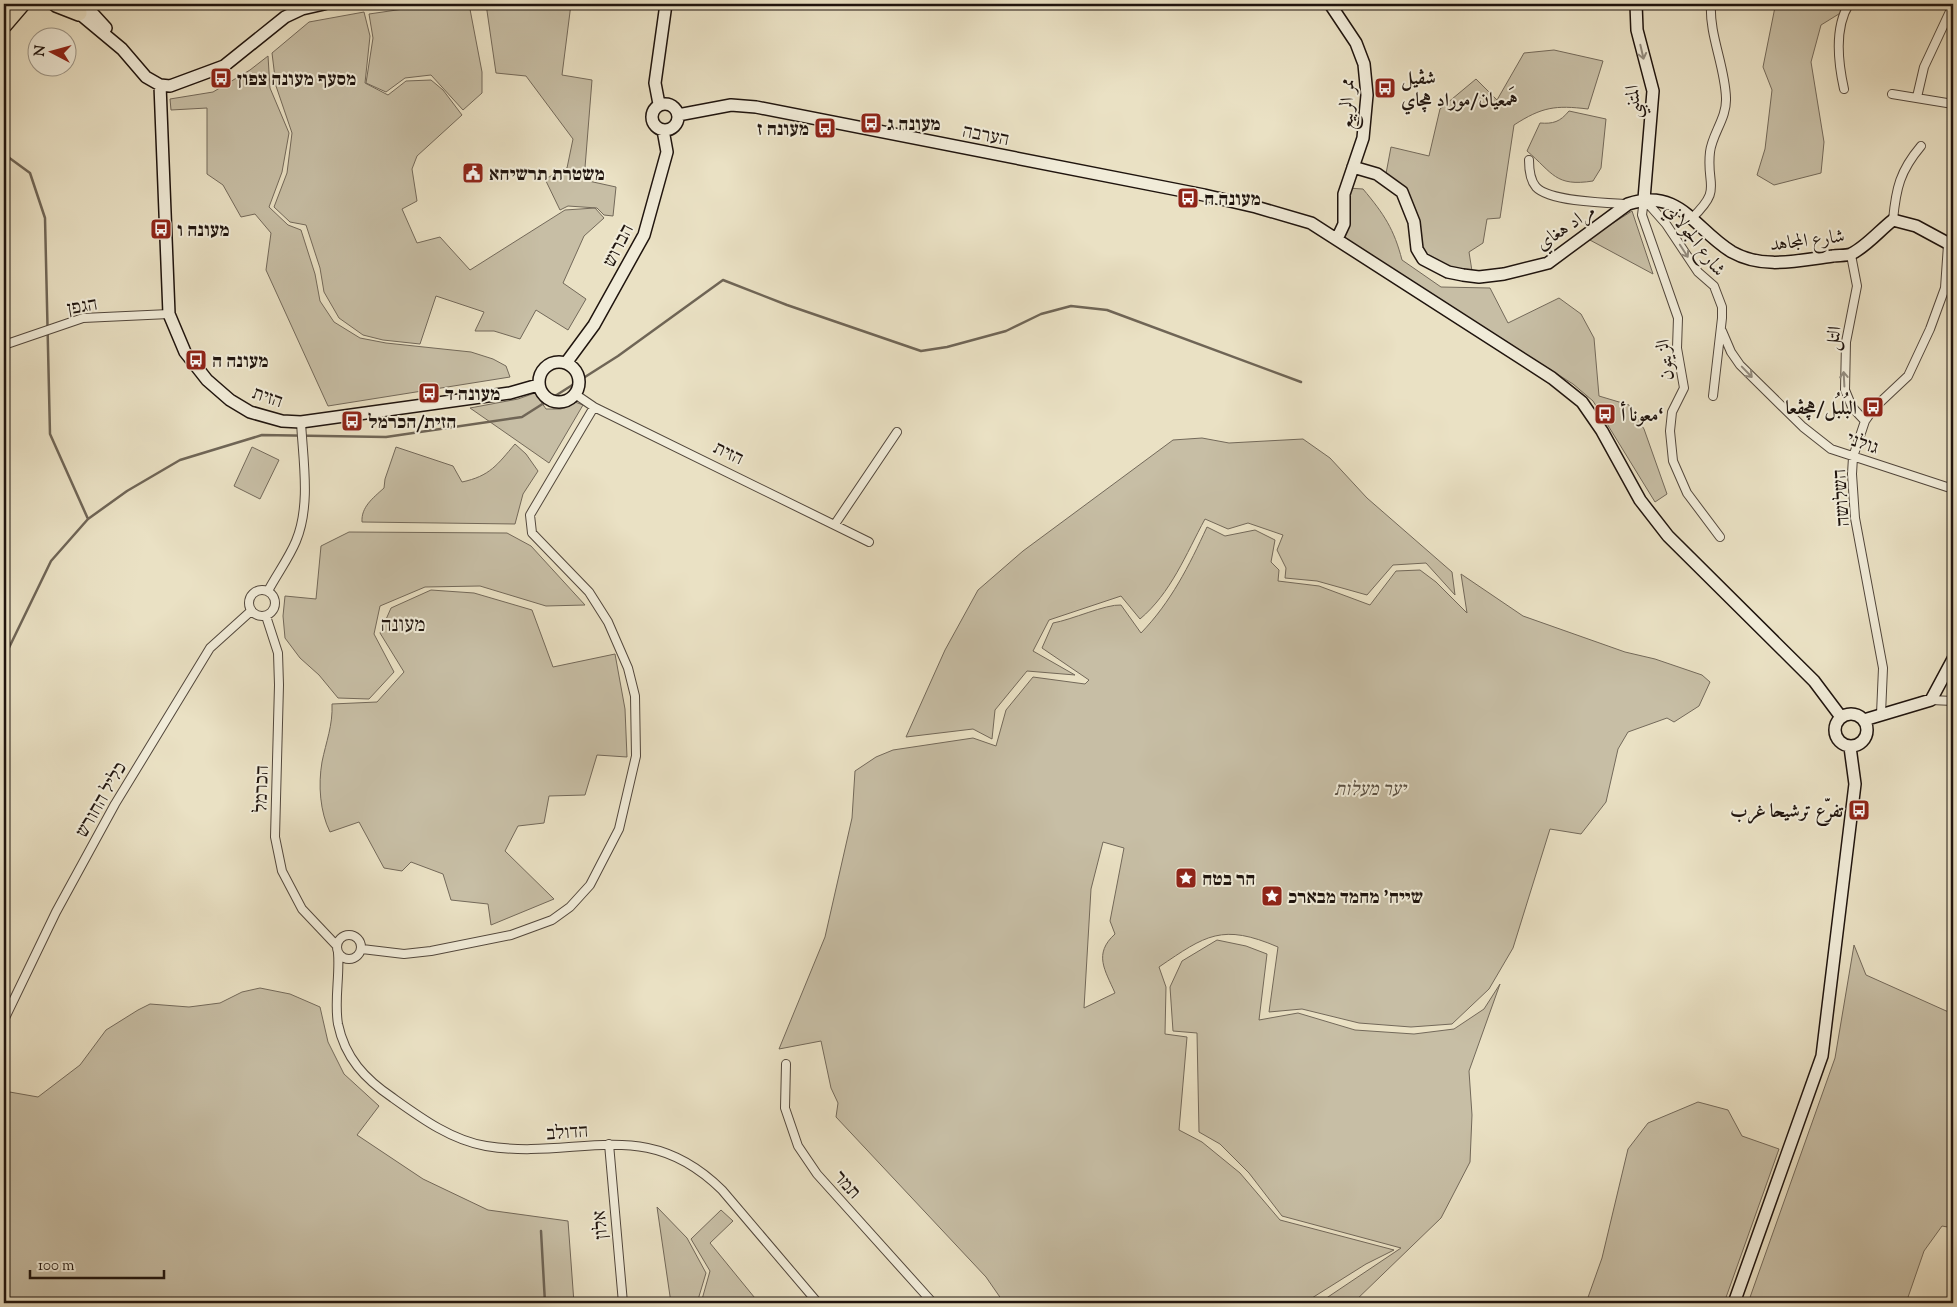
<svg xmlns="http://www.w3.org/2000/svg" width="1957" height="1307" viewBox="0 0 1957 1307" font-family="'Sorts Mill Goudy',Amiri,'Frank Ruhl Libre',serif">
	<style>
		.green { fill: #c7bea5; stroke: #73695a; fill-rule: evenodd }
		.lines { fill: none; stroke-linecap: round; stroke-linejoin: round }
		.stream { stroke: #6f6556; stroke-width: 2.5 }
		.street-casing { stroke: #52473c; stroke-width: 10 }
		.secondary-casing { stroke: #1f140e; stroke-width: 14 }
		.highway-casing { stroke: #1f140e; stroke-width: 18 }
		.street { stroke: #f1ecd9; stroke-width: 8 }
		.secondary { stroke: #f1ecd9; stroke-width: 11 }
		.highway { stroke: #eae1c4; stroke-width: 15 }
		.oneway { stroke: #928b7e }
		.labels { text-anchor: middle; stroke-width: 4; stroke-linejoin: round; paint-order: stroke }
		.poi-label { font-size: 19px; font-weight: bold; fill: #1f140e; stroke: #f1ecd9; text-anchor: start }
		.street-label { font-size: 19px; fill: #1f140e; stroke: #f1ecd9 }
		.park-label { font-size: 19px; font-style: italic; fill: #5a5043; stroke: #f1ecd9 }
		.quarter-label { font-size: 21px; fill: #1f140e; stroke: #f1ecd9 }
	</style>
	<rect width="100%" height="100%" fill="#eae1c4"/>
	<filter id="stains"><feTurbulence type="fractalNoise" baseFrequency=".004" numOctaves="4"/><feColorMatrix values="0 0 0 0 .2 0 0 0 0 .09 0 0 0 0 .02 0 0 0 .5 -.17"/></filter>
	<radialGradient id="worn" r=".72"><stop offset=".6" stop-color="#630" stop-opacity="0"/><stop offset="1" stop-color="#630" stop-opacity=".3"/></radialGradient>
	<!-- green -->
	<path class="green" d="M438 4H469L482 72V93L463 110 431 75 405 78 386 92 366 83 373 38 369 14Z
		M486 4H571L562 75 592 80 584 180 616 187 613 216 604 215 597 208 568 206 560 210 545 179 567 168 573 139 526 76 496 73Z
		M1783 4H1855L1821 25 1811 62 1824 142 1821 173 1774 185 1757 175 1765 149 1772 90 1763 67 1775 7Z
		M364 12 370 36 365 83 388 95 406 81 431 80 443 90 462 115 417 156 412 169 417 201 402 209 417 243 440 237 470 270 565 210 595 208 604 218 584 236 563 283 586 299 568 330 536 310 520 339 494 331H475L484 312 436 296 420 344 383 340 363 335 339 318 324 292 320 268 306 225 290 222 274 207 287 173 292 133 276 86 272 53 309 22Z
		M1554 50 1603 61 1588 109C1555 105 1542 107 1514 125L1500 218 1487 219 1483 243 1469 252 1472 271 1450 269 1427 261C1417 231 1408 201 1385 179L1391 147 1429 156 1440 109 1476 79 1497 100 1524 53Z
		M268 56 270 88 289 133 282 172 269 207 288 225 301 230 315 274 320 301 334 322 360 338 386 343 471 352 493 359 506 366 510 377 328 406 266 270 271 233 255 214 241 217 223 185 207 174V108L171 110 170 99 213 92 250 70Z
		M1569 111 1606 119 1601 168 1593 181C1555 187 1553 173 1527 151L1540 123C1553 124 1560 122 1569 111Z
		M1347 188 1363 189C1384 214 1394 229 1402 260L1441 287 1490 288 1508 323 1559 298 1581 314 1594 338 1599 396 1629 405 1644 429 1667 494 1655 502 1593 401 1573 384 1345 240Z
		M1632 211 1653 274 1588 239Z
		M535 393 546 409H561L575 402 583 405 549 463 470 408 518 399Z
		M1202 438 1229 443 1303 439 1330 458 1367 498 1452 572 1455 595 1426 563 1393 565 1367 595 1317 581 1285 578 1286 568 1277 550 1283 535 1248 523 1228 529 1205 519C1186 554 1171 593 1140 619L1121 596 1049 620 1033 651 1075 675 1027 671 995 710 992 739 973 729 906 737 945 650 978 590 1023 551 1173 440Z
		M515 444 526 454 538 471 523 494 515 524 362 522C361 507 373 498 384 488L385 479 396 447 453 466 462 482C490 476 497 465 515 444Z
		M252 447 279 460 260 499 234 486Z
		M1207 527 1225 536 1255 530 1275 540 1271 562 1279 570 1278 581 1319 586 1370 605 1396 571 1420 570 1436 582 1467 613 1461 574 1523 616 1625 652 1655 659 1702 675 1710 682 1699 706 1674 722 1667 718 1628 732 1618 749 1606 802 1581 834 1550 829 1513 948 1489 989 1452 1024 1411 1027 1359 1023 1302 1009 1269 1012 1278 947C1222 923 1206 935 1159 967L1166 987 1165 1034 1187 1037 1179 1130 1202 1142 1240 1173 1280 1220 1394 1250 1366 1264 1304 1303H1004L986 1277 836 1117 838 1103 831 1088 821 1041 779 1049 825 937 852 818 855 771 876 757 893 750 973 738 996 746 1006 710 1033 677 1085 684 1089 680 1042 648 1053 623C1071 620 1106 604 1121 605L1141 633C1171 602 1189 566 1207 527ZM1103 842 1124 848 1110 921 1115 934C1093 954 1105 970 1115 993L1084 1008 1091 889Z
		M349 532 507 533 531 546 585 605 546 606 480 586 425 587 380 606 374 634 394 672 369 699 338 698 319 675 300 658 285 638 283 616 285 596 316 599 321 546Z
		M431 590 474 593 532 610 553 667 615 654 625 709 627 757 597 755 585 795 549 796 544 823 518 826 505 851 554 899 491 925 488 904 451 900 443 874 411 862 402 871 384 868 359 822 330 832C320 812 318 785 322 762 326 742 333 725 332 704L377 702 404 672 380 633 391 608Z
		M1217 940 1246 946 1267 954 1259 1020 1298 1013 1355 1030 1414 1034 1454 1029 1484 1009 1500 984 1469 1071 1472 1115 1470 1162 1441 1218 1353 1303H1319L1401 1248 1282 1216 1249 1173 1220 1144 1199 1132 1197 1033 1173 1031 1170 987 1182 961Z
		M1854 945 1866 975 1953 1014V1228L1942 1226 1924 1251 1906 1303H1748L1835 1058Z
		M260 988 290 994 320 1007 328 1042 344 1074 379 1106 357 1135 423 1179 488 1210 568 1221 574 1303H4V1091L38 1097 80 1065 106 1030 138 1010 150 1004 189 1007 220 1003 242 992Z
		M1698 1102 1728 1110 1742 1136 1779 1149 1724 1303H1586L1602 1258 1628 1149 1648 1123Z
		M657 1207 687 1238 706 1273 697 1303H671Z
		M721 1210 733 1221 710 1243 759 1303H701L710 1271 691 1239Z"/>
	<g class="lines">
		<!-- stream -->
		<path class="stream" d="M4 154 30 173 45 218 50 434 88 519
			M4 658 51 561 88 519 127 491 180 460 262 435 386 437 522 417 618 356 723 280 787 305 921 351 947 347 1006 331 1041 314 1071 306 1107 310 1301 382
			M541 1231 545 1303"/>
		<!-- street casing -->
		<g class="street-casing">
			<path id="street" d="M1844 89C1838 62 1834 28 1849 4
				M1892 94 1953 104
				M1917 97 1924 67 1953 5
				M1529 160C1529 169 1530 180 1536 187 1550 202 1608 203 1628 204
				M1644 199 1642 215 1678 318 1677 348 1684 388 1672 412 1670 431 1673 461 1687 493 1720 537
				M1644 199 1666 224 1698 272 1714 286 1722 307V318L1713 396
				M1692 218C1723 188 1706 187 1710 152 1712 134 1727 118 1726 98 1725 66 1709 35 1711 4
				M1893 220C1896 188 1900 171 1921 146
				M1851 255 1857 286 1846 342 1845 390 1852 407 1865 421
				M1722 331 1731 352 1740 365 1803 427 1831 449 1953 489
				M4 345 83 318 169 314
				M575 394 594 407 869 542
				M835 524 897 432
				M249 603a13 13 0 1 1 26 0a13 13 0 1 1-26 0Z
				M268 591C277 574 289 558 296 541 311 505 303 460 301 422
				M266 616 278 653 279 685 275 837 282 871 302 909 337 946
				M1931 700 1953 701
				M1881 714 1883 668 1855 518 1852 474 1853 457 1865 421 1874 408 1908 376 1930 329 1945 288 1948 245
				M337 947a12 12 0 1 1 24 0a12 12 0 1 1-24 0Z
				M362 949 404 954 431 951 511 935 552 920 570 907 590 885 619 829 636 756 635 696 628 668 608 622 589 592 532 533 530 515 594 407
				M338 953C340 976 334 1001 338 1024 345 1058 365 1079 393 1098 421 1118 451 1140 486 1146 578 1161 644 1113 722 1190L818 1303
				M4 1020 56 912 115 804 210 648 251 611
				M786 1064 785 1108 798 1146 817 1174 933 1303
				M609 1144 623 1303"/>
		</g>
		<!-- secondary casing -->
		<g class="secondary-casing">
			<path id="secondary" d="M84 4 106 28
				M1330 4 1356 43 1364 64 1367 95 1363 138 1344 194V224L1337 239
				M1636 4 1637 30 1653 91 1644 199
				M74 9 122 49 146 77 160 85 170 86 224 66 285 17 302 9 324 4
				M160 85 169 314 185 352 207 380 230 400 250 412 282 421 301 422 510 393 538 385
				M652 117a13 13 0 1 1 26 0a13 13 0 1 1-26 0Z
				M659 104 655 83 666 4
				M678 115 731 105 756 107 1204 195 1256 207 1311 223 1552 378 1582 402 1602 431 1640 500 1668 536 1814 681 1841 717
				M1353 167 1377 174 1402 192 1414 222 1417 249 1423 259 1448 272 1463 275 1479 277 1504 274 1548 263 1628 204C1680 187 1694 229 1732 252 1764 270 1799 260 1833 256 1838 255 1846 256 1851 254 1866 247 1880 230 1893 220L1916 226 1953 246
				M539 382a20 20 0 1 1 40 0a20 20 0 1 1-40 0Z
				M566 363 594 325 644 235 667 152 663 130
				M1835 730a16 16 0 1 1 32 0a16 16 0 1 1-32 0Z
				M1864 720 1931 700 1953 659
				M1734 1303 1822 1056 1855 784 1850 747"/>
		</g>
		<!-- highway casing -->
		<g class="highway-casing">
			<path id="highway" d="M56 4 79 13
				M4 25 22 4"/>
		</g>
		<!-- street -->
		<use href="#street" class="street"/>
		<!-- secondary -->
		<use href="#secondary" class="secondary"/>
		<!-- highway -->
		<use href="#highway" class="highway"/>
	</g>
	<!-- one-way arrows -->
	<defs><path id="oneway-shaft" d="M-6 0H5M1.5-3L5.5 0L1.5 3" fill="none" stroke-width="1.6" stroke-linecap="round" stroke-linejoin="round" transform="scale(1.25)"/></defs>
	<g class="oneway">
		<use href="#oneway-shaft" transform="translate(1642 52) rotate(77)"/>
		<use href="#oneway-shaft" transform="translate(1684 251) rotate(57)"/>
		<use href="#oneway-shaft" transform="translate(1747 372) rotate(46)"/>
		<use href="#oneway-shaft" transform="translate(1844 379) rotate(-93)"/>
	</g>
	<!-- icons -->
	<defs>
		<g id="bus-square" transform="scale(1.125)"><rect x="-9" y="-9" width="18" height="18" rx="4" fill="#8f2418" stroke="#f1ecd9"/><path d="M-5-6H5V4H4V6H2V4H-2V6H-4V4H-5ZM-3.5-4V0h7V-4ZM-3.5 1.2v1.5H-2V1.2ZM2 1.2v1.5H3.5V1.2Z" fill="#fff"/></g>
		<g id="civic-square" transform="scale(1.125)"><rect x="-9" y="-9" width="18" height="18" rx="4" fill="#8f2418" stroke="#f1ecd9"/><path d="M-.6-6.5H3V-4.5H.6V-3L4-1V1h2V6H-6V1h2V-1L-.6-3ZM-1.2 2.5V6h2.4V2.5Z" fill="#fff"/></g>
		<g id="sight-square" transform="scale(1.125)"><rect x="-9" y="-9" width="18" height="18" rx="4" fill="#8f2418" stroke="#f1ecd9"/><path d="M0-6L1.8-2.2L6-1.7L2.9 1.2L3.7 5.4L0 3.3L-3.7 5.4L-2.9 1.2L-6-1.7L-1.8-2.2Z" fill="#fff"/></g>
	</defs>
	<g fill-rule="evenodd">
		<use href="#bus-square" x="221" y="78"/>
		<use href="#bus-square" x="1385" y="88"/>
		<use href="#bus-square" x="871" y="123"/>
		<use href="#bus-square" x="825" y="128"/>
		<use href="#civic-square" x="473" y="173"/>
		<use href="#bus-square" x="1188" y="198"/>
		<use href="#bus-square" x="161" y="229"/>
		<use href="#bus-square" x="196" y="360"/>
		<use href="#bus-square" x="429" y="393"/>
		<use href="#bus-square" x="1873" y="407"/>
		<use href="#bus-square" x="1605" y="414"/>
		<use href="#bus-square" x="352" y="421"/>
		<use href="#bus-square" x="1859" y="810"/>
		<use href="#sight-square" x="1186" y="878"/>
		<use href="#sight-square" x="1272" y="896"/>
	</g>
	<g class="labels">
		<!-- poi labels -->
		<g class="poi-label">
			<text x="1401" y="84">شڤيل<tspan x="1401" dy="22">هَمعيان/موراد هچاي</tspan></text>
			<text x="237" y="85">מסעף מעונה צפון</text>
			<text x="887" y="130">מעונה ג</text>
			<text x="809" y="135" text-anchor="end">מעונה ז</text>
			<text x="489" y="180">משטרת תרשיחא</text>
			<text x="1204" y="205">מעונה ח</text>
			<text x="177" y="236">מעונה ו</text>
			<text x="212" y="367">מעונה ה</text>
			<text x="445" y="400">מעונה ד</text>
			<text x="1857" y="414" text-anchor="end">البُلبُل/هچڤعا</text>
			<text x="1621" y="421">معونا أ‘</text>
			<text x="368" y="428">הזית/הכרמל</text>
			<text x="1843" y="817" text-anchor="end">تفرّع ترشيحا غرب</text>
			<text x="1202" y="885">הר בטח</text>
			<text x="1288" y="903">שייח' מחמד מבארכ</text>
		</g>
		<!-- street labels -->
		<g class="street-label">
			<text transform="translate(1632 102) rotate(-94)" y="7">المتنبي</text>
			<text transform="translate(1346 104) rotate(-89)" y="7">ممر الربيع</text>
			<text transform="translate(986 134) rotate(11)" y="7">הערבה</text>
			<text transform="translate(1565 226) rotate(-34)" y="7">مراد هغاي</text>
			<text transform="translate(1696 239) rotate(52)" y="7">شارع الجولاني</text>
			<text transform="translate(1807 239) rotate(-7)" y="7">شارع المجاهد</text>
			<text transform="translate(617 245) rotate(-63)" y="7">הברוש</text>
			<text transform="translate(82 305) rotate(-10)" y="7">הגפן</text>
			<text transform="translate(1832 338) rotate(-81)" y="7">التل</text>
			<text transform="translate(1664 360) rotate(-96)" y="7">الزيتون</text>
			<text transform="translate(268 396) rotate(19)" y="7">הזית</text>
			<text transform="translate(1863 442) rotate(19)" y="7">גולני</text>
			<text transform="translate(729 452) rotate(26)" y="7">הזית</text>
			<text transform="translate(1840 498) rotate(-94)" y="7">השלושה</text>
			<text transform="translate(260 789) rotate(-88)" y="7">הכרמל</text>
			<text transform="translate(100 799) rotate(-60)" y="7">כליל החורש</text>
			<text transform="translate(567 1131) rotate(-4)" y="7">הדולב</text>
			<text transform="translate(848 1184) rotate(48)" y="7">תמר</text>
			<text transform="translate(599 1225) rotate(-95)" y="7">אלון</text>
		</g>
		<!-- park labels -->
		<g class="park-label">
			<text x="1370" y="795">יער מעלות</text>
		</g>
		<!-- quarter labels -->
		<g class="quarter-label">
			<text x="403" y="631">מעונה</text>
		</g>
	</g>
	<!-- margin -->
	<rect width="1957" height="1307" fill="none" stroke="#eae1c4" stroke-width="20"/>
	<rect x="5" y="5" width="1947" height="1297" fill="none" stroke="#1f140e" stroke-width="2.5"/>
	<rect x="10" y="10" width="1937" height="1287" fill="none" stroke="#1f140e"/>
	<!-- north arrow -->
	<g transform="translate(52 52) rotate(276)"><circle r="24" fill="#f1ecd9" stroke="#9d9688"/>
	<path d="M0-4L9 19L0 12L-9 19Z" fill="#8f2418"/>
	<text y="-8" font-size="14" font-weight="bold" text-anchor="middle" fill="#1f140e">N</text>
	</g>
	<!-- scale -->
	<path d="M30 1270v8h134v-8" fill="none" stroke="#1f140e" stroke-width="2.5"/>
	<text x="38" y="1270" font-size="15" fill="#1f140e" stroke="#f1ecd9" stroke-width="4" paint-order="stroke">100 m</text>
	<rect width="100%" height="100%" filter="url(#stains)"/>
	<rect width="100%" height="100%" fill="url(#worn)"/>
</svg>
